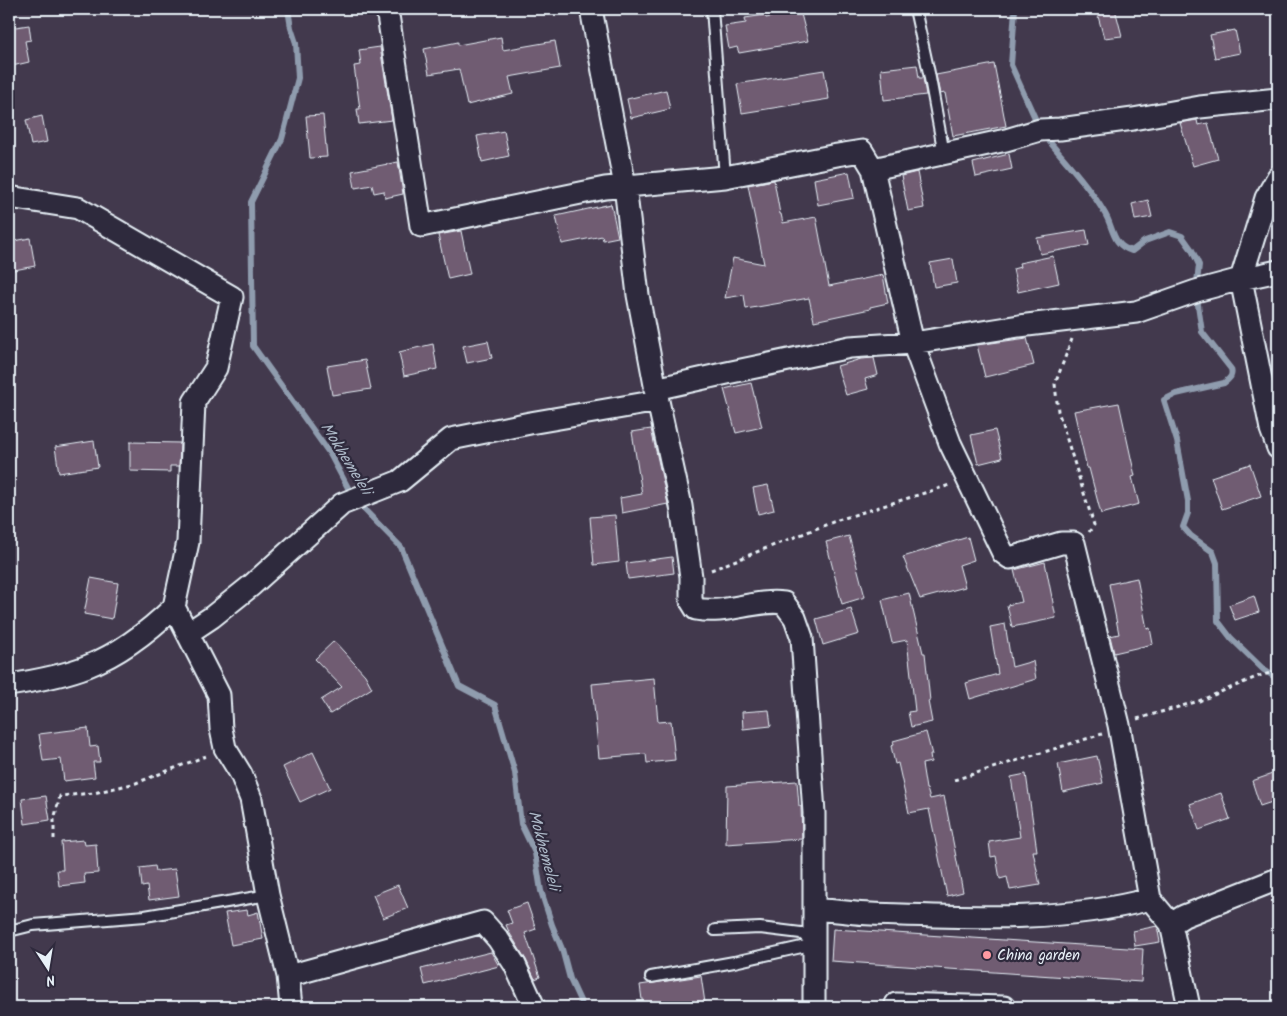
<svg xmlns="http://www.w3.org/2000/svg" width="1287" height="1016" viewBox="0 0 1287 1016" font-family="Kalam,sans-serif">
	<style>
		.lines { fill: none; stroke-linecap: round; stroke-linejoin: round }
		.stream { stroke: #8f9cae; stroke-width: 6 }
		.building { fill: #705b72; stroke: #e8f1f8 }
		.lane-casing { stroke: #e8f1f8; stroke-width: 14 }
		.street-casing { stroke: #e8f1f8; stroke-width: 25 }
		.path { stroke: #e8f1f8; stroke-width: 3; stroke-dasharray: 4 4; stroke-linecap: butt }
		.lane { stroke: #2f2a3d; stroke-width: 10 }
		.street { stroke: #2f2a3d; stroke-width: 21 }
		.poi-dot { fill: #ff9aa2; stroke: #2f2a3d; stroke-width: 2 }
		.labels { text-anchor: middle; stroke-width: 4.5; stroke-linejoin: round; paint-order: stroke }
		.poi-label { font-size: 15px; fill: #e8f1f8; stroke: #2f2a3d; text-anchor: start }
		.water-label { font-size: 16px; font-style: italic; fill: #acb8c7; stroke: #2f2a3d }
	</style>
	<rect width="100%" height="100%" fill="#42394d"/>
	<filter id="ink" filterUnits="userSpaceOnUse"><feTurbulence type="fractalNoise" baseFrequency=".02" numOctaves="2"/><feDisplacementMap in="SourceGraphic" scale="10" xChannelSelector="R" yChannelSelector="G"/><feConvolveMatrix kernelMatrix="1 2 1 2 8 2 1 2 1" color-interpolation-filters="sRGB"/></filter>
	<g filter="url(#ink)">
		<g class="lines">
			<!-- stream -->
			<path class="stream" d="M288 9 291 28 296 43 298 78 282 139 251 202 253 346 330 454 354 499 401 547 459 686 495 705 515 773 521 824 535 853 541 891 552 925 562 949 570 979 583 1007
				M1015 9 1011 65 1039 127
				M1044 135C1064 160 1088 184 1104 212 1114 227 1111 245 1132 251L1145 241 1170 232 1182 236 1192 250 1199 265 1196 291 1202 332 1231 369C1233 376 1230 378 1224 383L1176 394 1164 400 1177 441 1188 501V513L1183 527 1191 536 1213 552 1217 563 1218 621 1231 638 1264 670 1278 679"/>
		</g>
		<!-- building -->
		<path class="building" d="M1096 9H1115L1122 36 1104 38Z
			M800 10 808 41 739 53 737 47 729 49 725 26 746 23 745 18 765 15 766 18Z
			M29 25 31 40 25 41 29 62 12 66 9 47V28Z
			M1235 30 1240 53 1215 58 1210 35Z
			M501 37 503 50 555 41 560 68 509 77 513 94 467 105 459 69 429 74 424 49 458 42V45Z
			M380 47 392 120 359 124 357 109H360L354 66 361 65 359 50Z
			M994 64 1006 126 953 136 945 93 940 94 936 75Z
			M917 65 919 78H923L926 95 884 100 881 69Z
			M824 70 829 99 742 113 737 84Z
			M666 90 670 109 631 118 627 99Z
			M323 115 327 157 310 158 306 116Z
			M42 116 47 142 31 145 26 120Z
			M1197 120 1198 125 1208 123 1218 159 1193 166 1180 123Z
			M504 131 509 156 482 162 477 136Z
			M1009 154 1012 169 976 177 973 163Z
			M398 162 403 194 385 198 384 191 374 193 372 185 355 188 352 171Z
			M849 172 854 198 818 205 814 179Z
			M917 172 924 208 908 211 901 176Z
			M774 180 780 214H781L783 223 816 217 829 286 883 275 888 303 870 307V309L814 321 809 298 746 309 744 295 725 298 733 258 764 264 748 185Z
			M1148 200 1152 217 1135 220 1132 204Z
			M611 204 618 237 603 240 602 236 562 244 556 216Z
			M1086 230 1089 245 1040 254 1037 238Z
			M461 231 470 274 448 279 438 235Z
			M30 238 35 266 9 271V242Z
			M1053 256 1059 283 1018 292 1013 269 1020 267 1019 263Z
			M953 259 957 283 934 287 930 263Z
			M1027 338 1034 365 985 377 977 345Z
			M488 341 492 358 467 363 463 346Z
			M433 344 437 369 404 376 399 352Z
			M874 358 878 375 865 379 868 389 846 395 837 366 861 359Z
			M365 360 371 389 332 395 327 366Z
			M751 383 762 427 736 433 724 389Z
			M1119 403 1135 476 1132 477 1139 504 1101 514 1089 468H1087L1074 411Z
			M651 429 668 504 622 513 620 498 642 494 632 432Z
			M995 430 1002 458 978 464 971 435Z
			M94 441 98 467 59 473 55 447Z
			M130 442 180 443 179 466H170V472L130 471Z
			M1250 464 1261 496 1222 509 1211 477Z
			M768 485 774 510 758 514 753 488Z
			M615 515 619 562 594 565 590 517Z
			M849 536 865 597 842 604 826 542Z
			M968 537 974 560 959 565 965 587 920 599 903 557Z
			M672 557 674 573 628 579 626 563Z
			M1045 562 1056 618 1012 627 1007 605 1022 602 1014 570Z
			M91 578 118 583 112 619 84 614Z
			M1137 578 1147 629 1150 628 1153 644 1114 653 1110 636 1119 634 1109 584Z
			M909 593 923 653H925L930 701H928L932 722 911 727 908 712 915 711 907 640 892 643 882 600Z
			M1254 596 1259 612 1235 620 1229 605Z
			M851 609 859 634 823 645 816 619Z
			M1005 624 1012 667 1033 661 1036 679 970 699 966 683 998 674 990 627Z
			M334 641 365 675 372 688 330 714 321 700 342 687 315 659Z
			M654 678 658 722 671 721 675 760 647 763 646 754 599 758 592 684Z
			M769 710 771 726 743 729 742 712Z
			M88 728 90 747 98 746 100 762H93L95 777 64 781 61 759 43 761 39 734Z
			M926 732 932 755H930L931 762 922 764 926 789H927L930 799 944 796 963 892 947 896 929 809 909 813 898 763 895 764 891 746 894 745 893 741Z
			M313 752 330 788 300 802 283 767Z
			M1097 756 1103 783 1063 792 1058 764Z
			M1278 772V800L1260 806 1252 781Z
			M1026 774 1037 851H1033L1040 885 1010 890 1007 877 1000 879 996 856 991 857 989 842 1020 837 1011 777Z
			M797 781 799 806H801L802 839 726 844 727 786Z
			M1221 793 1230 819 1199 830 1190 804Z
			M46 796 50 820 25 824 22 799Z
			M84 840 85 845 96 844 98 873 84 874 85 883 59 886 57 870H63L61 842Z
			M155 866 156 871 175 869 179 896 149 900 147 886 142 887 140 868Z
			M398 885 408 908 383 918 373 895Z
			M527 903 536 929 525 933 540 977 535 979 526 960 509 932 506 925 512 923 507 910Z
			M247 910 248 915 258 912 263 939 231 945 225 913Z
			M1157 926 1160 942 1135 946 1133 931Z
			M833 929 1143 949 1141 982 831 961Z
			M491 952 499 966 425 985 421 969Z
			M701 976 705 1003 675 1007H643L640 985Z"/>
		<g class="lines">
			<!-- lane casing -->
			<g class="lane-casing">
				<path id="lane" d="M712 9 725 177
					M915 9 929 73 944 154
					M9 931 33 925 145 916 268 895
					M651 977 734 962 815 944 801 933 760 928 715 930"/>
			</g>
			<!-- street casing -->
			<g class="street-casing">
				<path id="street" d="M387 9 421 226 605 188 725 177 837 155 862 151 873 169 1006 140 1040 130 1060 129 1133 119 1200 107 1278 99
					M591 9 625 186 638 295 658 401 681 506 691 577V601L696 609C726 615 754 599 784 603L795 618 802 638 814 813V1007
					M873 169 913 343 950 443 1003 553 1010 558 1061 543H1074L1119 725 1150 899 1171 924 1189 1007
					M9 197 78 208 232 297 216 368 194 402 188 542 174 607 219 695 221 729 225 748 241 774 251 799 268 895 288 976 291 1007
					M1278 271 1241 279 1271 429 1278 448
					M655 389 727 373 850 347 913 343 1019 326 1136 312 1196 291 1241 279 1266 198 1278 177
					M188 633 212 617 252 585 342 504 400 481 451 439 530 423 658 401
					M9 685C35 681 63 676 88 666 121 653 149 631 174 607
					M815 910C834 909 852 914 871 914 963 917 1061 923 1150 899
					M1171 924 1184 916 1278 879
					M288 976 483 922 498 939 515 965 534 1007
					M896 1007V1004L1004 1007"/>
			</g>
			<!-- path -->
			<path class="path" d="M1072 339 1055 384 1058 411 1094 525 1089 532
				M711 570 838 520 950 485
				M1137 719 1199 701 1259 676 1278 671
				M954 780 1102 734
				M54 839V820L60 796 94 793 136 783 206 756"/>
			<!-- lane -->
			<use href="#lane" class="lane"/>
			<!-- street -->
			<use href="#street" class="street"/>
		</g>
	</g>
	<!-- markers -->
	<circle class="poi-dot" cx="987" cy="955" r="5"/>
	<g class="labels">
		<!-- poi labels -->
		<g class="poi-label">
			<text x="997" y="960">China garden</text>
		</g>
		<!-- water labels -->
		<g class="water-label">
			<text transform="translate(347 458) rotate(58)" y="6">Mokhemeleli</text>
			<text transform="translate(545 850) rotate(75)" y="6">Mokhemeleli</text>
		</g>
	</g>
	<!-- margin -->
	<rect width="1287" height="1016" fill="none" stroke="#2f2a3d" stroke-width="30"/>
	<rect x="15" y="15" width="1257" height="986" fill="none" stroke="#e8f1f8" stroke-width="2" filter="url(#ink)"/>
	<!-- north arrow -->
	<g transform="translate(48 968) rotate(168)" stroke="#2f2a3d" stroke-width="4" paint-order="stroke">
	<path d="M0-4L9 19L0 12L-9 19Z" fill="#e8f1f8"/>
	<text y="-8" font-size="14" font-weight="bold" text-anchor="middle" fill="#e8f1f8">N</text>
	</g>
</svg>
